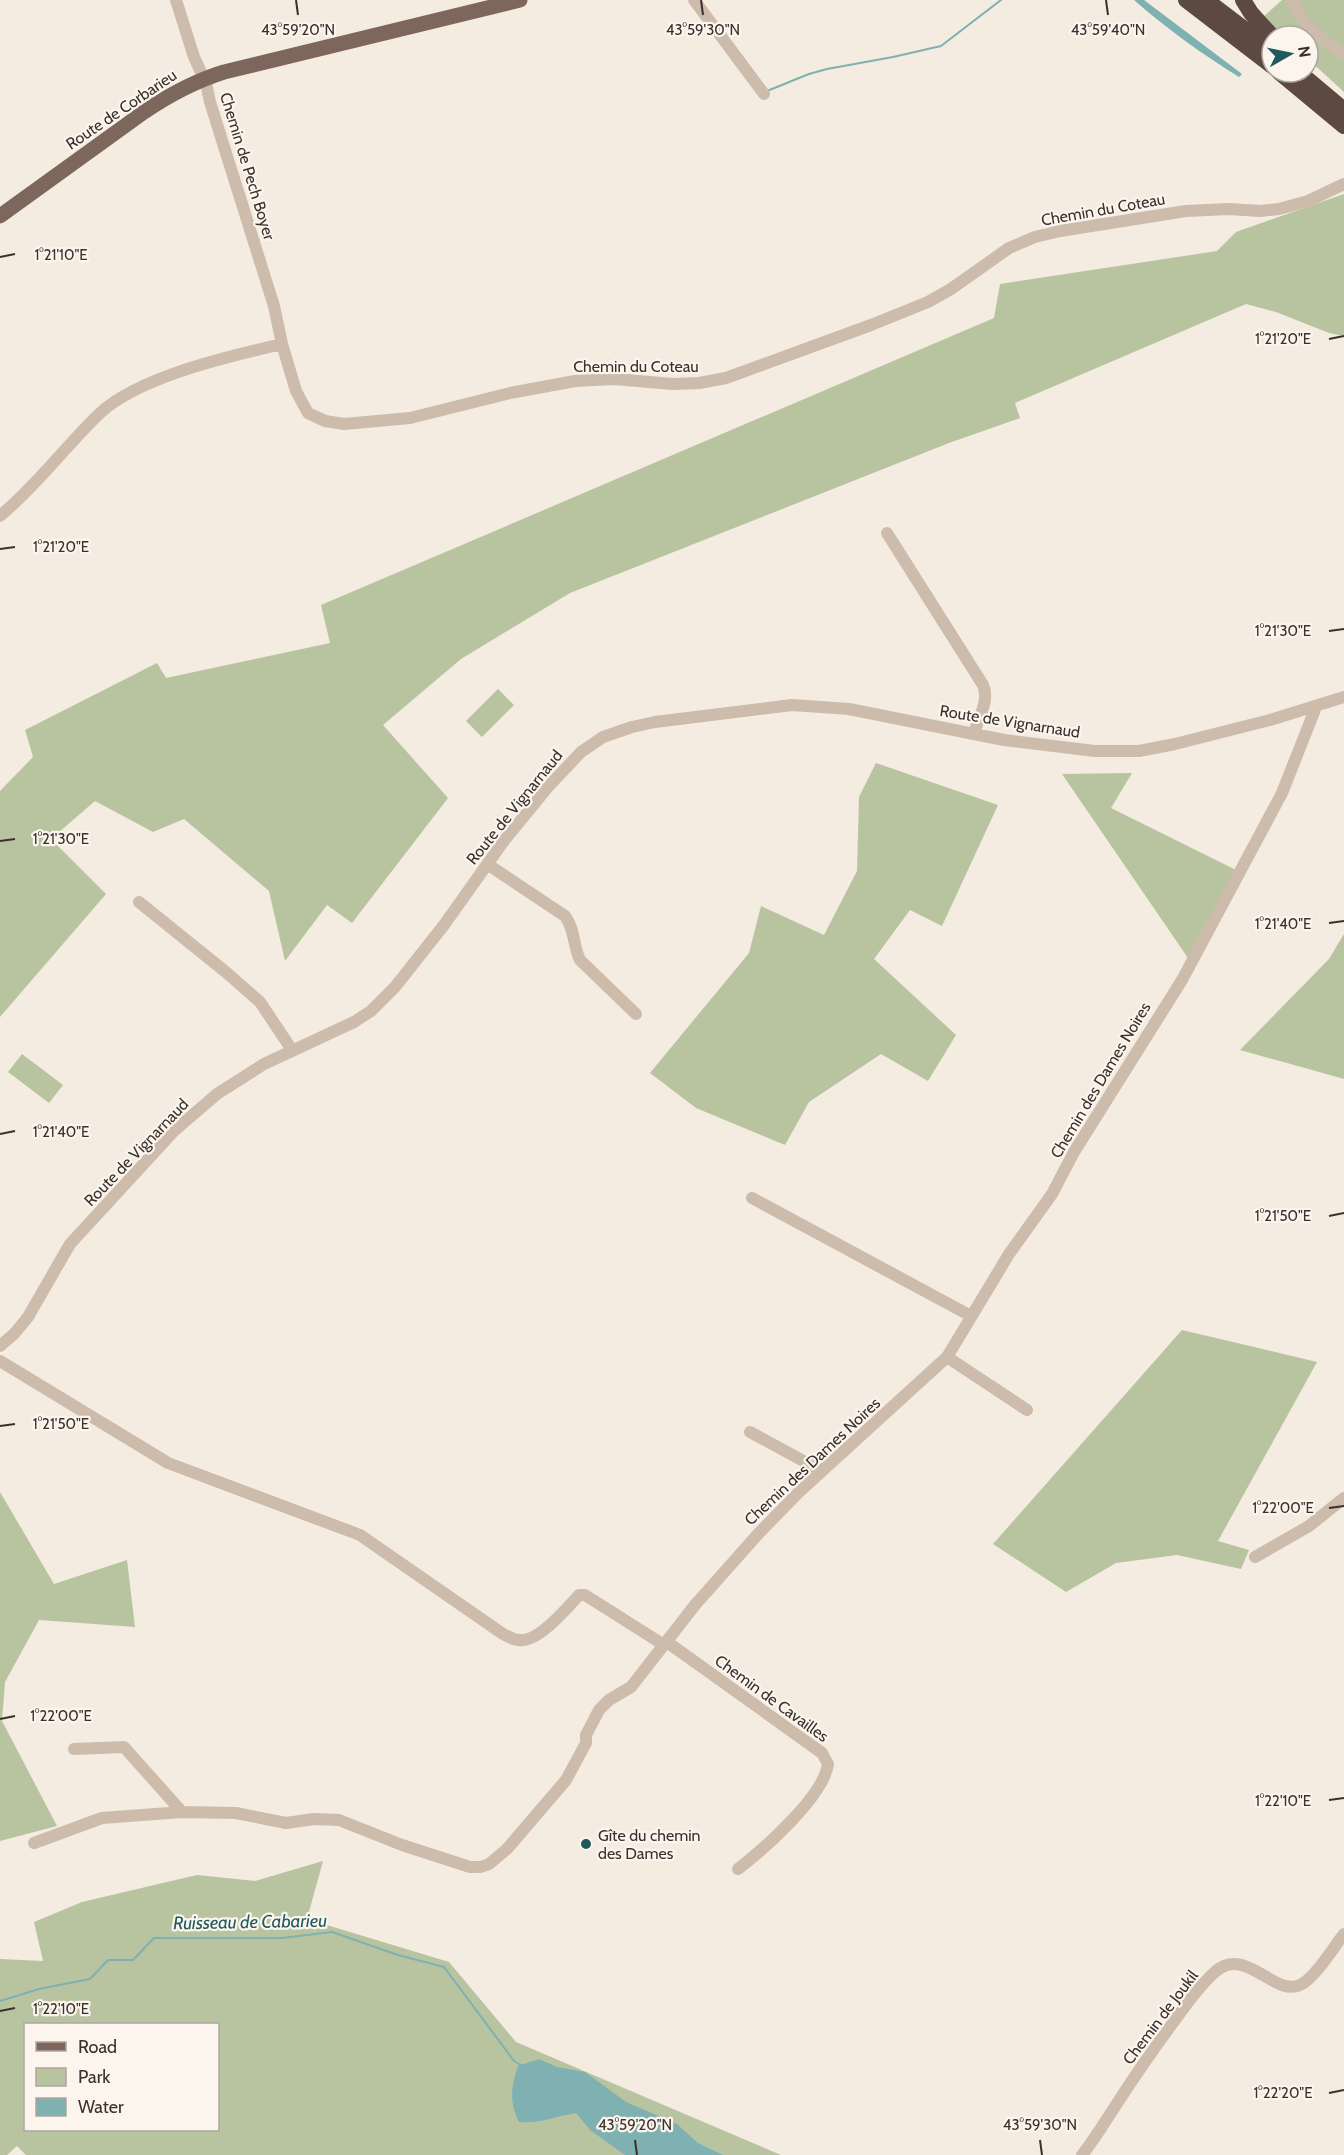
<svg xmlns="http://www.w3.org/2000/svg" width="1344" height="2155" viewBox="0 0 1344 2155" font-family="Cabin,sans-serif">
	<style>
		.green { fill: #b8c4a0; fill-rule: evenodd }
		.water { fill: #7fb0b2 }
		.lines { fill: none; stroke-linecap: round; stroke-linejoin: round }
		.stream { stroke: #7fb0b2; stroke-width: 2 }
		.minor { stroke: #cdbbac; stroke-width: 12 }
		.major { stroke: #7d675c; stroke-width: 15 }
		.highway { stroke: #5c4a42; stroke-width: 16 }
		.ticks { fill: none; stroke: #3b302b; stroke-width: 2 }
		.poi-dot { fill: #1f5a5e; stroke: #fbf5ee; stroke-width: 2 }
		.labels { text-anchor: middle; stroke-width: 4.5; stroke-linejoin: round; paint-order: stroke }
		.street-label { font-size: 16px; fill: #3b302b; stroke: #fbf5ee }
		.poi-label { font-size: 16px; fill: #3b302b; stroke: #fbf5ee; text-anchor: start }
		.water-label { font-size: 18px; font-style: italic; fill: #1f5a5e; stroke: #fbf5ee }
		.ticks-label { font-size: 15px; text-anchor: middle; fill: #3b302b; stroke: #fbf5ee; stroke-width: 4.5; stroke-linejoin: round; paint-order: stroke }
	</style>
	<rect width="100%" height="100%" fill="#f4ebe1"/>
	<!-- green -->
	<path class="green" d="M1282 0H1344V92L1308 59V36H1283L1263 17Z
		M1344 194V336L1329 333 1276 312 1246 304 1015 403 1020 418 949 443 570 593 461 659 383 725 448 798 352 923 327 905 285 961 269 891 184 819 153 832 95 801 51 839 106 894 0 1017V791L33 757 25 730 157 663 166 678 330 643 321 605 994 318 1000 284 1217 251 1236 232Z
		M498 689 514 705 482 737 466 721Z
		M876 763 998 805 942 926 910 910 874 959 956 1035 928 1081 881 1054 809 1102 785 1145 696 1108 650 1073 749 953 761 906 824 935 857 871 859 797Z
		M1132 773 1111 808 1236 870 1188 958 1062 774Z
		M1344 934V1079L1240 1050 1329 959Z
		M22 1054 63 1085 49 1103 8 1072Z
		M1182 1330 1317 1362 1218 1541 1249 1550 1241 1569 1177 1555 1116 1563 1066 1592 993 1544Z
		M0 1492 54 1584 127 1560 135 1627 39 1620 5 1682 2 1721 57 1826 0 1841Z
		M323 1861 307 1919 449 1962 516 2042 781 2155H26L17 2146 7 2155H0V1959L43 1961 34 1922 82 1902 197 1875 255 1881ZM26 2024H218V2130H26Z"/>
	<!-- water -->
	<path class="water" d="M1134 0H1144L1242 74 1239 77C1202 54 1167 29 1134 0Z
		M539 2059 557 2067 585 2072 626 2102 677 2124 698 2143 723 2155H625L590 2130 576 2113C557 2116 540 2124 519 2122 509 2101 511 2088 518 2066Z"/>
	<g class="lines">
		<!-- stream -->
		<path class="stream" d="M767 91 809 74 827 69 893 57 941 46 1001 0
			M0 2001 39 1989 90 1979 108 1960H133L154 1938H282L332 1932 398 1955 444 1967 514 2061 522 2066"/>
		<!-- minor -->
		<path class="minor" d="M176 0 194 57 206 83 210 102 274 306 282 344 296 391 308 413 325 421 344 424 410 418 510 393 575 381 614 379 673 384 699 383 726 378 871 325 928 302 951 289 1009 248 1035 237 1060 231 1186 211 1229 209 1260 211 1279 209 1308 201 1344 184
			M694 0 764 94
			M1292 0C1302 26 1322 39 1344 55
			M0 516C37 485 65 447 99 414 138 377 229 356 282 344
			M887 533 983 685C990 701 978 718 974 734
			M487 864 565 916C575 929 573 946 580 960L636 1014
			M139 902 227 973 260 1002 292 1050
			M752 1198 971 1316
			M0 1346 14 1334 28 1317 70 1244 174 1131 217 1094 264 1064 354 1022 371 1011 395 987 444 925 503 842 548 787 581 752 603 737 632 727 655 722 792 705 849 709 1004 740 1095 751H1139L1175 744 1270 720 1344 697
			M947 1357 1027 1410
			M0 1361 168 1463 360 1535 503 1634C509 1637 515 1641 522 1640 540 1640 567 1608 579 1595H585L664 1645
			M750 1432 822 1471
			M1255 1557 1309 1526 1344 1498
			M667 1642 822 1753 828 1764C824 1796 764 1849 738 1869
			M74 1749 124 1747 182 1812
			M34 1843 102 1818 182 1812 236 1813 286 1823 314 1819 339 1820 402 1845 470 1867H481L489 1864 507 1849 566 1780 586 1743V1735L599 1710 609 1700 631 1687 695 1605 759 1533 799 1492 947 1357 1009 1254 1052 1194 1074 1152 1182 980 1282 793 1316 707
			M1082 2155C1095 2139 1106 2120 1118 2102 1136 2074 1155 2047 1175 2020 1187 2003 1200 1985 1216 1971 1247 1946 1274 1997 1300 1985 1315 1978 1333 1948 1344 1934"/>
		<!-- major -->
		<path class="major" d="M0 216 144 112C169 95 195 81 224 72L520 0"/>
		<!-- highway -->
		<path class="highway" d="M1186 0 1272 66
			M1206 0 1272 50
			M1243 0 1251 13 1272 36
			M1279 72 1344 126
			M1299 72 1344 110"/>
	</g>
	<!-- ticks -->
	<path class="ticks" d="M296 0 298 15M701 0 703 15M1106 0 1108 15M0 257 15 254M1329 339 1344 336M0 549 15 547M1329 631 1344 629M0 841 15 839M1329 923 1344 921M0 1134 15 1131M1329 1216 1344 1213M0 1426 15 1424M1329 1508 1344 1506M0 1719 15 1716M1329 1800 1344 1798M0 2011 15 2008M1329 2093 1344 2090M635 2140 637 2155M1040 2140 1042 2155"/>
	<!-- markers -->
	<circle class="poi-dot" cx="586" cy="1844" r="6"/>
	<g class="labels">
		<!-- street labels -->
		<g class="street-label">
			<text transform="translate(121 109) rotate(-34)" y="6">Route de Corbarieu</text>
			<text transform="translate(248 166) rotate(73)" y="6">Chemin de Pech Boyer</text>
			<text transform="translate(1103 209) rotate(-10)" y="6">Chemin du Coteau</text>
			<text x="636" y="372">Chemin du Coteau</text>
			<text transform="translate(1010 721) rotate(9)" y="6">Route de Vignarnaud</text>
			<text transform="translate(514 807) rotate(-51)" y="6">Route de Vignarnaud</text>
			<text transform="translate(1100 1080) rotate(-59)" y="6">Chemin des Dames Noires</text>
			<text transform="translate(136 1152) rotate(-46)" y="6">Route de Vignarnaud</text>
			<text transform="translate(812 1461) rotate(-43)" y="6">Chemin des Dames Noires</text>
			<text transform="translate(772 1698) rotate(36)" y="6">Chemin de Cavailles</text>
			<text transform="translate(1160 2017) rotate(-53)" y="6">Chemin de Joukil</text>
		</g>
		<!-- poi labels -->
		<g class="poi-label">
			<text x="598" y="1841">Gîte du chemin<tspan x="598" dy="18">des Dames</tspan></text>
		</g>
		<!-- water labels -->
		<g class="water-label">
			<text transform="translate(250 1922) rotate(-1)" y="6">Ruisseau de Cabarieu</text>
		</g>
	</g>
	<g class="ticks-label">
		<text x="1108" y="35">43°59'40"N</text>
		<text x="298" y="35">43°59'20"N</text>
		<text x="703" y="35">43°59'30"N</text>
		<text x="61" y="260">1°21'10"E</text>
		<text x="1283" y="344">1°21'20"E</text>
		<text x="61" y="552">1°21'20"E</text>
		<text x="1283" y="636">1°21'30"E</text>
		<text x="61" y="844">1°21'30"E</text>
		<text x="1283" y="929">1°21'40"E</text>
		<text x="61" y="1137">1°21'40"E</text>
		<text x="1283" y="1221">1°21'50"E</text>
		<text x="61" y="1429">1°21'50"E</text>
		<text x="1283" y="1513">1°22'00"E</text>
		<text x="61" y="1721">1°22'00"E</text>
		<text x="1283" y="1806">1°22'10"E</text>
		<text x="61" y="2014">1°22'10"E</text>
		<text x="1283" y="2098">1°22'20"E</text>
		<text x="635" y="2130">43°59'20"N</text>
		<text x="1040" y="2130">43°59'30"N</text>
	</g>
	<!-- legend -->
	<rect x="24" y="2023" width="195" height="108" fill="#fbf5ee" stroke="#aea6a0" stroke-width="1.5"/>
	<rect x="36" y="2042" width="30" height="9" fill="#7d675c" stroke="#aea6a0" stroke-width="1.5"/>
	<text x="78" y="2053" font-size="18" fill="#3b302b">Road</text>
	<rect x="36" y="2068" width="30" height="18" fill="#b8c4a0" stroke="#aea6a0" stroke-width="1.5"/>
	<text x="78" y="2083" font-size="18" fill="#3b302b">Park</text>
	<rect x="36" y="2098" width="30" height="18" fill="#7fb0b2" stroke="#aea6a0" stroke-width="1.5"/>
	<text x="78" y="2113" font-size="18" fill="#3b302b">Water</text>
	<!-- north arrow -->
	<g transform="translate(1290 54) rotate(81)"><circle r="28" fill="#fbf5ee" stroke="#aea6a0" stroke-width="1.5"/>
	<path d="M0-4.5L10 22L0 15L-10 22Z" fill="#1f5a5e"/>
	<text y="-9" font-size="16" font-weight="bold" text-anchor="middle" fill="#3b302b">N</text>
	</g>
</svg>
